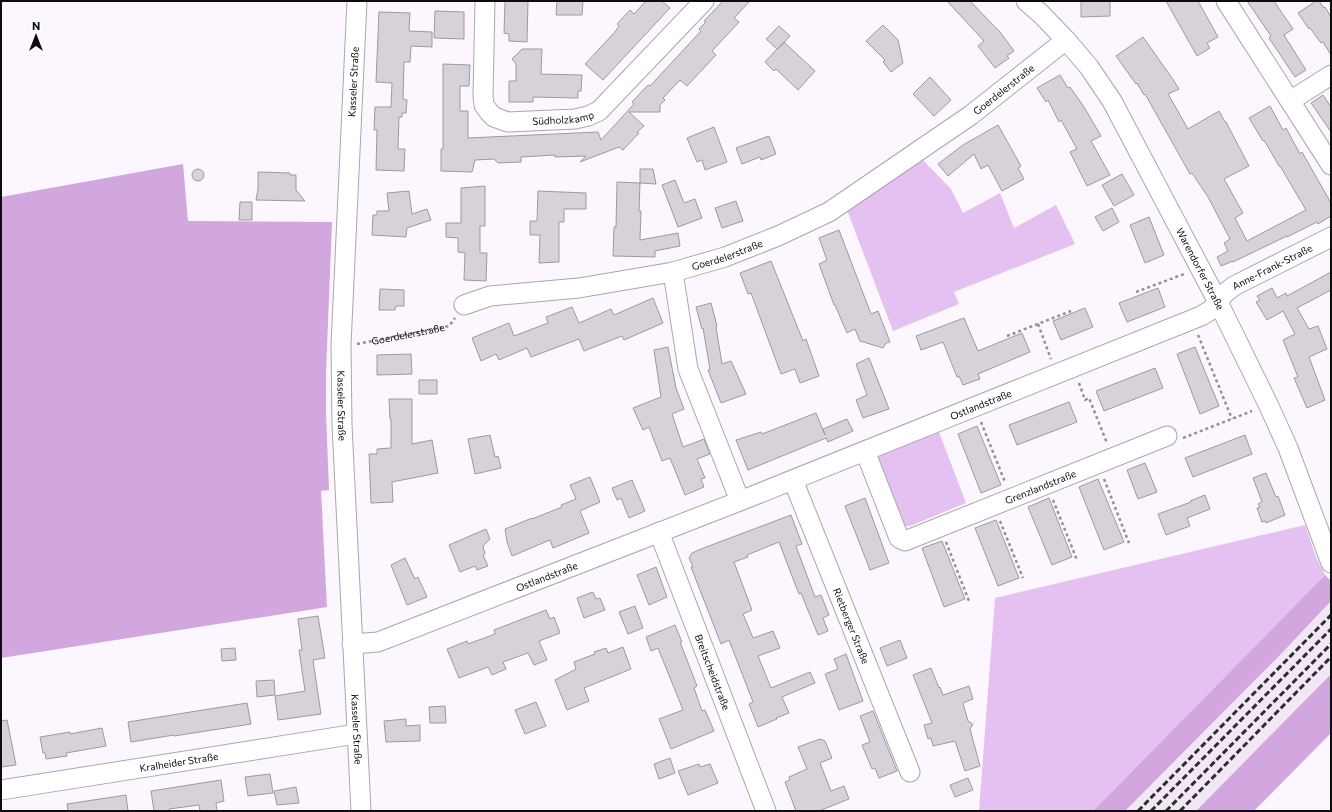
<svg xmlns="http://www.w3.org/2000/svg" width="1332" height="812" viewBox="0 0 1332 812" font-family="Commissioner,sans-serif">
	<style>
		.built { fill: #f2e8f5 }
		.green { fill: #e4c1f0 }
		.forest { fill: #d2a6df }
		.building { fill: #d7d2d9; stroke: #9e99a0 }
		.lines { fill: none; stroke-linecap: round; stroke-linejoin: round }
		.minor-casing { stroke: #aba6ac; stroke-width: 21 }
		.path { stroke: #949096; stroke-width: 2.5; stroke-dasharray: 3 3; stroke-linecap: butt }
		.minor { stroke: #fff; stroke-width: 19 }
		.rail { stroke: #2f2d2f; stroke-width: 3; stroke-dasharray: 6 3; stroke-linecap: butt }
		.labels { text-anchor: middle; stroke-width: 3; stroke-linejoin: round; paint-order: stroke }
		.street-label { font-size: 10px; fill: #0d0b0d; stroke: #fff }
	</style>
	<rect width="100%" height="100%" fill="#fcf6fe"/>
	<!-- built -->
	<path class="built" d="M1331 601V674L1196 811H1125L1280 655Z"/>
	<!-- green -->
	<path class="green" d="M922 159 951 189 963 213 1000 193 1014 228 1056 205 1075 244 954 292 959 304 893 331 847 210Z
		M939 432 966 503 910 526H905L900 523 877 460 879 456Z
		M1305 525 1316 557 1325 575 1093 811H979L995 598Z"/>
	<!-- forest -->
	<path class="forest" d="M183 164 188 221 332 222 326 373V414L329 490 321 491 327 607 1 658V197Z
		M1325 575 1331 581V601L1280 655 1125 811H1093Z
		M1331 674V733L1254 811H1196Z"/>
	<!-- building -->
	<path class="building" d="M505 1H528L527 42 509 41V34L504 33Z
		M557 1H583L582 15H556Z
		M646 1H662L670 8 603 80 585 64 614 33 619 26 617 24 630 10 634 14Z
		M723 1H750L734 18 739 22 712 51 716 55 687 86 680 80 663 98 665 100 660 105V112H629L644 126 637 132 639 133 623 150 619 147 580 162 586 156 555 157V155L521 157V162L498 163 494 159 475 160 472 172 441 171V149H443V64L470 65 469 86H460V111H468V138L598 132 601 140 634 104 632 102 648 85 650 86 701 31 699 29 706 22 704 21Z
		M947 1H970L1000 32 1014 51 1007 56 1009 58 995 68 978 46 984 41Z
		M1081 1H1110V16L1081 17Z
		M1166 1H1198L1218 37 1207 43 1210 48 1197 56Z
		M1247 1H1274L1293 29 1284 35 1306 70 1295 77 1269 38 1271 36Z
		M1316 1H1319L1324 8 1325 7 1331 17V55L1323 42 1321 43 1310 28 1309 29 1298 13Z
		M435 11 464 12V39L434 38Z
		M379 12 410 13 409 31 432 32V47L411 46 410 62H404L403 99 407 100 406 113H402V117H399L398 149H405L404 171 376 170 377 130H374L375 107H391L392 83 376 82Z
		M883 25 898 40 903 63 891 72 883 62 885 60 866 41Z
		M779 26 790 36 778 49 784 42 815 71 798 90 776 69 774 71 765 62 777 49 766 39Z
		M1143 37 1172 78 1179 89 1168 94 1188 129 1219 111 1225 122H1226L1249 166 1224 179 1243 213 1235 218 1247 241 1306 210 1280 166H1279L1264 140 1263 141 1249 118 1270 106 1283 130 1286 128 1300 154 1302 152 1331 203V216L1318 224 1317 222 1287 237V236L1233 262V261L1221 266 1217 257 1228 251 1224 243 1230 239 1208 197 1192 173 1190 174 1145 94 1144 95 1137 83 1136 84 1116 56Z
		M522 49H542L541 74 582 75 581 91H578V98L533 97V102H509V81H516V64L512 59Z
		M1060 75 1068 88 1070 87 1084 107 1101 136 1091 141 1110 175 1087 186 1070 152 1077 149 1061 120 1059 122 1048 100 1046 102 1037 88Z
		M930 77 951 100 934 116 913 94Z
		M1323 95 1331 107V132L1311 103Z
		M998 125 1021 166 1018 168 1024 179 1002 191 988 165 981 169 974 154 948 176 938 164 963 145Z
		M714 127 727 162 705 170 702 160 697 162 687 138Z
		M769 136 776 154 761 160 760 157 742 164 736 148Z
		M192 175a6 6 0 1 1 12 0a6 6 0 1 1-12 0Z
		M640 169H653L656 184 640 183Z
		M258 172 290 173V175H296V190L305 201 256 200 258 189Z
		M1122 174 1134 195 1114 206 1102 185Z
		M675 180 684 203 695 199 702 218 678 227 662 185Z
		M617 182 640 183 639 211H641L640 240 678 233 680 246 655 251V257L613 256 614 227H616Z
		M485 186V226H480V253H487L486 281 464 280 465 253 458 252V238L446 237V223H461V188Z
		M409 191 412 214 427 209 431 220 407 228 406 237 372 235 373 215H377V211H389L387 193Z
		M538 191 586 193V209H564V222H559V262L539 263 540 235H530V221H537Z
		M736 201 743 221 722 228 715 208Z
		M240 202H252V220H239Z
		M1112 208 1119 222 1103 231 1095 217Z
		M1149 217 1164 255 1145 263 1130 225Z
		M839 230 871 314 878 311 890 342 886 343 883 348 860 341 855 329 847 333 835 305H834L819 264 827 260 819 238Z
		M771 261 803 341 806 339 819 376 800 383 795 369 781 374 751 293 748 294 740 273Z
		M1331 272V290L1297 308 1309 329 1318 326 1327 349 1309 357 1325 400 1307 408 1294 378 1298 377 1283 340 1295 334 1283 311 1267 320 1256 302 1260 300 1257 296 1272 288 1277 298 1286 293 1287 296Z
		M1158 288 1165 307 1127 322 1119 303Z
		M380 289 404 290V306H396L395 310H379Z
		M653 298 663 323 624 340 622 336 584 351 579 339 531 357 527 348 499 360 496 354 481 361 472 338 509 323 514 336 548 323 546 317 572 307 579 323 611 309 614 315Z
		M711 303 717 326 716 327 722 364 731 361 746 394 721 403 708 370 710 369 703 328 702 329 696 307Z
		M1085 308 1093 327 1061 340 1053 321Z
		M964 318 978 351 1022 333 1030 352 978 374 980 379 963 385 959 376 957 377 943 342 921 350 916 336Z
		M668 347 676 388 684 409 672 414 683 447 704 439 710 454 697 459 705 478 701 479 704 487 685 495 670 458 662 461 649 427 643 430 633 408 661 397 654 350Z
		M1195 347 1219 406 1200 414 1177 354Z
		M411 354 412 374 377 375V355Z
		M869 358 889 409 863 418 856 400 867 395 856 364Z
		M1155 368 1163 388 1104 411 1096 391Z
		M419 380H437V394H419Z
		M389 399H412V444L432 440 438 473 392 482 393 502 371 503 369 454H377V449L391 448V419H390Z
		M1069 402 1077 422 1017 445 1009 425Z
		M816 413 825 435 823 429 847 419 853 431 828 442 826 438 748 470 736 440 761 432 762 434Z
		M977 426 1001 485 981 493 958 434Z
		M490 435 495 457 498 456 501 468 475 474 468 439Z
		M1245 435 1252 454 1193 477 1185 458Z
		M1145 463 1157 492 1138 499 1127 470Z
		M1266 473 1276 497 1278 496 1285 515 1266 523 1265 521 1262 522 1257 508 1260 507 1258 504 1262 502 1253 478Z
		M590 477 600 502 580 511 589 533 553 548 550 540 512 556 507 542 505 529 532 518V519L562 507 561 505 576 499 570 485Z
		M1098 479 1124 542 1104 550 1079 487Z
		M632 480 645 511 629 518 621 498 617 500 612 488Z
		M1205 495 1210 509 1187 518 1190 526 1166 535 1158 514 1191 502 1190 501Z
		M865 498 889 563 870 570 845 506Z
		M1049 498 1072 557 1052 565 1028 507Z
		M791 515 802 544 796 546 809 581 815 597 821 595 829 615 823 618 828 631 818 635 801 593 799 594 795 584 779 542 747 555 748 557 734 562 752 610 743 614 753 638 773 631 780 648 758 656 771 688 810 672 815 683 782 697 789 713 776 718 777 719 758 727 749 704 753 702 729 640 721 644 691 567H693L689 558 692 553 701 549Z
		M996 520 1019 578 998 586 975 528Z
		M486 529 490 539 483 546 485 554 483 555 488 566 477 570 475 566 460 572 449 545Z
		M942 541 965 599 944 607 922 548Z
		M405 558 415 579 418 577 427 597 407 605 391 565Z
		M656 567 667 597 649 605 637 575Z
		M593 592 596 599 600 598 605 610 584 618 577 598Z
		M635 606 643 628 628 634 619 612Z
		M546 610 550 619 554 617 560 633 539 641 547 660 534 665 528 653 503 662 506 669 492 675 488 667 459 678 447 649 467 641 468 644 495 634 494 630Z
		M318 616 325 658 313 660 321 714 278 720 275 696 305 691 299 650H302L298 619Z
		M675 625 682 642H680L697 686 694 688 702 711 705 710 714 731 671 749 659 719 683 710 658 648 651 651 646 637Z
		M900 640 907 658 887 666 880 648Z
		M623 647 631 669 584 688 589 701 567 710 555 680 576 669 574 662 595 654 594 652 606 648 608 653Z
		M235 648 236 660 222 661 221 649Z
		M846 654 863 701 839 710 825 674 838 669 834 659Z
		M931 668 939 688 940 687 943 695 969 686 973 699 963 703 968 721 973 724 970 729 980 766 965 771 955 741 933 746 931 738 928 739 924 725 932 723 913 675Z
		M274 680 275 695 257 697 256 681Z
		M536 702 546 726 525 734 515 710Z
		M247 703 251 724 174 736V735L131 742 128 722Z
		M445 706 446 723H430L429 707Z
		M873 711 897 771 879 778 875 768 872 769 862 745 870 742 860 716Z
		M406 719V726L420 725V741L386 742 384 721Z
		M7 720 16 765 1 767V721Z
		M102 728 106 746 66 753 67 756 46 759 45 753H43L40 737 70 732V734Z
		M820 739 825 741 832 758 820 763 831 791 844 786 849 799 819 811H796L785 782 790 780 789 777 807 769 798 747Z
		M670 758 675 773 659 779 654 764Z
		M699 764 700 767 710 764 718 783 688 795 678 771Z
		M270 774 273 793 248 796 245 777Z
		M968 778 973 790 955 797 950 785Z
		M221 780 224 801 216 803 217 811H200L199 805 169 809 170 811H154L151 791Z
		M296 787 299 803 277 805 274 791Z
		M126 795 128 811H68L67 804Z"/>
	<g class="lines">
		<!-- minor casing -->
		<g class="minor-casing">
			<g id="minor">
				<path id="s2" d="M357 1 341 345 342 425 361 811"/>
				<path id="s3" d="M485 1 483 96 484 105 489 112 494 117 508 122 575 119 588 116 599 111 704 1"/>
				<path id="s4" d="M1026 1 1041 14 1066 40 1089 67 1112 101 1218 302 1268 404 1288 448 1331 563"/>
				<path d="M1226 1 1331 165"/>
				<path d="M1290 101 1331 75"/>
				<path d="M673 272 688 369 740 501"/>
				<path id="s5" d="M464 305 490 296 579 288 673 272 725 257 778 236 829 212 971 115 1066 40"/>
				<path id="s6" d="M865 451 899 538 905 541 1167 436"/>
				<path id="s7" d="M793 480 910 772"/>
				<path id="s8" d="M659 532 766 811"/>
				<path id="s9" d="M352 644 378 642 740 501 1201 316 1211 310 1225 293 1234 286 1331 237"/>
				<path id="s10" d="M1 790 356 734"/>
			</g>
		</g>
		<!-- path -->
		<g class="path">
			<path d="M1136 292 1184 274"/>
			<path d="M1038 324 1051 359"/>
			<path d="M1198 335 1232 419"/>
			<path d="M1007 336 1071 311"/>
			<path id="s1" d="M357 344 449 326 455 318"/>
			<path d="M1079 383 1085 400 1089 398 1107 443"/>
			<path d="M981 422 1005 482"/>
			<path d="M1183 438 1252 411"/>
			<path d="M1104 479 1129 543"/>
			<path d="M1053 500 1077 560"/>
			<path d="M1000 521 1023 578"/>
			<path d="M946 542 969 601"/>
		</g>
		<!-- minor -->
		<use href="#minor" class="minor"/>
		<!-- rail -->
		<path class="rail" d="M1138 811 1331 615
			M1151 811 1331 629
			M1166 811 1331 644
			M1180 811 1331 657"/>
	</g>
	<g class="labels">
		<!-- street labels -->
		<g class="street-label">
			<text transform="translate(353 82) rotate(-87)" y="4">Kasseler Straße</text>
			<text dy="4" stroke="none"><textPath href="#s5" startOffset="593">Goerdelerstraße</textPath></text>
			<text dy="4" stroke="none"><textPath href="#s3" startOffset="190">Südholzkamp</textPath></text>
			<text dy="4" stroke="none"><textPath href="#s5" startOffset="269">Goerdelerstraße</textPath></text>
			<text dy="4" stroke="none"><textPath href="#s9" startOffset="999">Anne-Frank-Straße</textPath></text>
			<text dy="4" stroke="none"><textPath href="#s4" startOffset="322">Warendorfer Straße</textPath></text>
			<text dy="4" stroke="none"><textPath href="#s1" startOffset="52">Goerdelerstraße</textPath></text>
			<text dy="4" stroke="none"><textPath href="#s9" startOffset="674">Ostlandstraße</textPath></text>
			<text dy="4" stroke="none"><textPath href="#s2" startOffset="405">Kasseler Straße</textPath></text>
			<text dy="4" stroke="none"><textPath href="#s6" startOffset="246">Grenzlandstraße</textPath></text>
			<text dy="4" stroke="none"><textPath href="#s9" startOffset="207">Ostlandstraße</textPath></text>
			<text dy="4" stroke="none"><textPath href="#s7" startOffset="157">Rietberger Straße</textPath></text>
			<text dy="4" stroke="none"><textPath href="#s8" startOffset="150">Breitscheidstraße</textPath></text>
			<text dy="4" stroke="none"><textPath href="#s2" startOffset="729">Kasseler Straße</textPath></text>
			<text dy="4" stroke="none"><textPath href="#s10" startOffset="180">Kralheider Straße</textPath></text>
		</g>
	</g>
	<!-- border -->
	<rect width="1332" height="812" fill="none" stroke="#0d0b0d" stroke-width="4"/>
	<!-- north arrow -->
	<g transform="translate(36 36)" stroke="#ffffff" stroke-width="3" paint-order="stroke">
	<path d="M0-3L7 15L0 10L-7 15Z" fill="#0d0b0d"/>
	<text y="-6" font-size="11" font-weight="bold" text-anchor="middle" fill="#0d0b0d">N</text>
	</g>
</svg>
